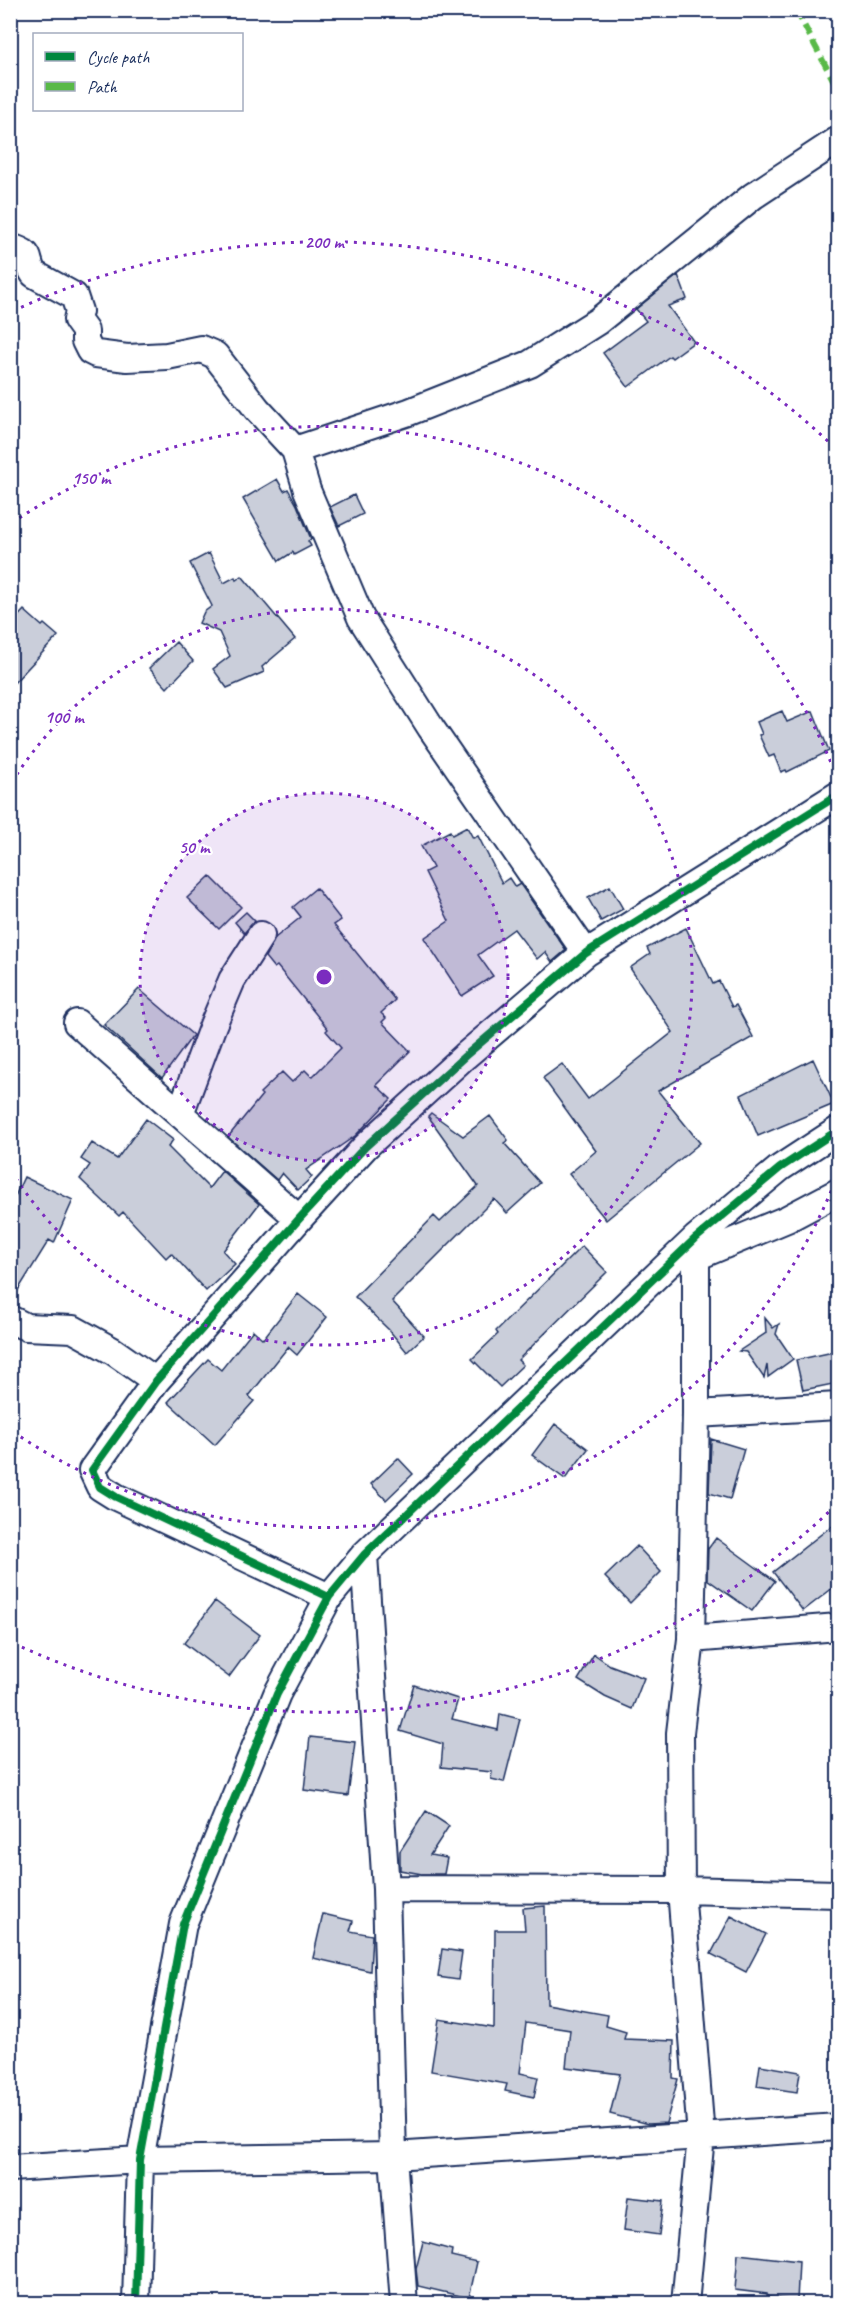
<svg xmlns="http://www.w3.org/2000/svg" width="849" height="2314" viewBox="0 0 849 2314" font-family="Caveat,sans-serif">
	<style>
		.building { fill: #caceda; stroke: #1b2f5e; stroke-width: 1.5 }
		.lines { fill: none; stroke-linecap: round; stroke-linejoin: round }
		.minor-casing { stroke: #1b2f5e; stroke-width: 30 }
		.minor { stroke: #fff; stroke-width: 26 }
		.quiet { stroke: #58b947; stroke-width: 6; stroke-dasharray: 12 6; stroke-linecap: butt }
		.cycleway-casing { stroke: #fff; stroke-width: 11 }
		.cycleway { stroke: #00873e; stroke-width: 8 }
		.ring { fill: none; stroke: #7b2cbf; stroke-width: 3; stroke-dasharray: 3 6 }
		.centre { fill: #7b2cbf; stroke: #fff; stroke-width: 3 }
		.ring-label { font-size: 18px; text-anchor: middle; font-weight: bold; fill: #7b2cbf; stroke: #fff; stroke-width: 4.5; stroke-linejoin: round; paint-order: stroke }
	</style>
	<rect width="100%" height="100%" fill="#fff"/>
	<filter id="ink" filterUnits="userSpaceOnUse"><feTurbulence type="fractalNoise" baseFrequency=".0167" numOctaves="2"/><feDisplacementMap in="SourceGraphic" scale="12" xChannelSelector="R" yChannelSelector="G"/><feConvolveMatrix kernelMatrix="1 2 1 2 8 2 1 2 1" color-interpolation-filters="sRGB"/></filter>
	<g filter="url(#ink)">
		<!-- building -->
		<path class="building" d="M678 275 687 299 668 306 694 342 672 358 670 356 628 387 603 353 646 321 636 309Z
			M277 479 284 491 288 489 297 505 311 539 308 541 311 546 294 555 293 552 279 561 243 499Z
			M354 495 363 514 339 526 330 507Z
			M209 553 224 583 235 577 236 580 242 576 295 639 262 667 264 672 227 688 213 669 230 656 219 632 199 623 204 612 212 606 190 563Z
			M24 610 42 626 44 624 58 636 10 687V625Z
			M176 642 193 661 167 688 149 668Z
			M782 711 787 722 813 711 829 751 787 772 786 770 781 772 774 755 769 757 759 735 762 734 757 722Z
			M467 827 473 838 478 836 502 883 509 878 515 887 520 884 566 950 552 962 545 952 537 959 514 929 478 955 493 976 462 996 424 938 449 921 425 872 433 868 421 846 450 831 452 835Z
			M210 876 241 907 219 929 187 898Z
			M610 886 623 909 601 921 588 898Z
			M316 888 341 920 334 925 395 1000 381 1013 386 1018 382 1022 410 1051 376 1085 391 1099 355 1136 306 1170 312 1177 298 1190 282 1173 277 1180 228 1137 262 1095 260 1093 282 1072 292 1082 305 1070 312 1077 341 1048 326 1031 328 1029 277 966 274 968 265 957 275 938 301 917 293 907Z
			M246 912 255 921 244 933 235 922Z
			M686 928 713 984 719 981 732 1007 736 1005 753 1037 658 1091 700 1143 606 1220 569 1174 596 1151 543 1078 562 1064 588 1099 673 1032 630 968 650 954 647 948Z
			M139 989 193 1035 162 1078 104 1025Z
			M813 1059 834 1104 758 1136 741 1095Z
			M431 1113 463 1136 490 1116 508 1140 504 1143 540 1183 507 1213 494 1199 392 1301 424 1336 407 1352 389 1330 355 1297 434 1216 440 1222 478 1186 428 1116Z
			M146 1119 173 1140 168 1147 209 1188 222 1171 259 1204 223 1251 235 1264 206 1291 171 1253 166 1258 123 1212 119 1216 80 1179 90 1165 81 1159 92 1143 117 1159Z
			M24 1177 73 1200 54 1243 49 1240 10 1303V1207Z
			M582 1246 607 1272 518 1360 523 1365 500 1387 472 1359 498 1334 496 1331Z
			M298 1294 327 1317 297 1355 288 1347 249 1396 254 1401 215 1445 168 1402 208 1359 221 1370 253 1330 263 1339Z
			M765 1318 773 1328 779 1324 776 1334 793 1359 768 1377 767 1365 764 1378 746 1352 739 1351 766 1333Z
			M838 1351V1383L803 1390 796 1360Z
			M555 1424 588 1449 565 1479 532 1455Z
			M711 1439 744 1449 730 1499 709 1493Z
			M398 1458 413 1474 386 1500 371 1484Z
			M838 1521V1584L803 1611 773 1572Z
			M716 1538 775 1581 752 1611 707 1579 708 1549Z
			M637 1546 661 1572 630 1603 605 1577Z
			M215 1601 260 1635 229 1677 184 1643Z
			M594 1654 610 1665 644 1678 632 1709 605 1697 578 1680Z
			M414 1685 458 1699 452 1719 498 1730 500 1714 520 1719 504 1782 491 1779 492 1772 441 1767 443 1744 400 1731Z
			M310 1737 355 1742 348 1796 304 1790Z
			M426 1811 449 1826 430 1855 447 1858 444 1874H422L400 1870V1851Z
			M545 1906 546 2004 608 2015 606 2026 626 2032 624 2039 674 2041 673 2078 678 2079 666 2123 648 2124 610 2114 620 2074 566 2067 570 2030 526 2023 520 2073 538 2077 534 2097 505 2091 507 2084 431 2071 439 2019 494 2028 495 1930H525L523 1908Z
			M323 1914 353 1921 350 1931 372 1935 370 1971 313 1958Z
			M731 1916 766 1934 746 1972 711 1954Z
			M442 1949 462 1952 458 1980 438 1977Z
			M760 2065 800 2072 797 2092 757 2086Z
			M628 2197 663 2201 659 2235 624 2230Z
			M423 2242 452 2250 451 2256 477 2262 469 2298 418 2286 416 2269Z
			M738 2254 799 2261 797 2301 767 2297V2294L735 2290Z"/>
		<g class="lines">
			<!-- minor casing -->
			<g class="minor-casing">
				<path id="minor" d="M10 247C36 255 23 257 34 274L74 296 79 311 77 320 85 331V341L90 351 96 354 127 358 167 356 201 349 215 355 257 409 295 450 307 490 361 618 431 728 586 953
					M295 450 409 412 530 364 598 321 753 196 838 140
					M77 1023 299 1219
					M180 1114 213 1025 232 980 261 935
					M696 1257 787 1219 838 1192
					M10 1319 26 1327 73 1329 113 1351 156 1381
					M696 1414 838 1406
					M364 1555 386 1889 393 2156 404 2304
					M329 1597 116 1497 100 1487 92 1470 156 1381 299 1219 365 1147 465 1056 586 953 838 795
					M691 1639 838 1627
					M386 1889 681 1890 838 1894
					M10 2168 140 2160 393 2156 838 2127
					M136 2304 140 2160 183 1924 277 1694 329 1597 364 1555 696 1238 780 1168 838 1130
					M685 2304 701 2136 681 1890 680 1733 691 1639 696 1414V1238"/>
			</g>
			<!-- minor -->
			<use href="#minor" class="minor"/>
			<!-- quiet -->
			<path class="quiet" d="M195 10 203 16 216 10
				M796 10 838 89"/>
			<!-- cycleway casing -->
			<g class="cycleway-casing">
				<path id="cycleway" d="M329 1597 116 1497 100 1487 92 1470 156 1381 299 1219 365 1147 465 1056 586 953 838 795
					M136 2304 140 2160 183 1924 277 1694 329 1597 364 1555 696 1238 780 1168 838 1130"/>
			</g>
			<!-- cycleway -->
			<use href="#cycleway" class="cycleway"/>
		</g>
	</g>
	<!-- distance rings -->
	<circle cx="324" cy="977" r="184" fill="#7b2cbf" fill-opacity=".12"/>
	<g class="ring">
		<circle cx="324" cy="977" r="184"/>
		<path d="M12 782A368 368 0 1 1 12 1172"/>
		<path d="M838 1174A551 551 0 0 1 12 1431M12 523A551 551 0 0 1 838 780"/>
		<path d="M835 1506A735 735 0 0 1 13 1643M13 311A735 735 0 0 1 835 448"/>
	</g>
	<circle cx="324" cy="977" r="9" class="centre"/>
	<g class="ring-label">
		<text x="324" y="248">200 m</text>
		<text x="91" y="484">150 m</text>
		<text x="64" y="723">100 m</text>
		<text x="194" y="853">50 m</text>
	</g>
	<!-- margin -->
	<rect width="849" height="2314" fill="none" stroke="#fff" stroke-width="36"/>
	<rect x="18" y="18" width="813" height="2278" fill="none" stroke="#1b2f5e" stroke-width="2" filter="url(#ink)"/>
	<!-- legend -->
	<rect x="33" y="33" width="210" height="78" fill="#ffffff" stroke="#a4acbf" stroke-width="1.5"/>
	<rect x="45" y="52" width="30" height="9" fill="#00873e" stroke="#a4acbf" stroke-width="1.5"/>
	<text x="87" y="63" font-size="18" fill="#1b2f5e">Cycle path</text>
	<rect x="45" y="82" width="30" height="9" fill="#58b947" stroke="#a4acbf" stroke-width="1.5"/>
	<text x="87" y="93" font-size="18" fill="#1b2f5e">Path</text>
</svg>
